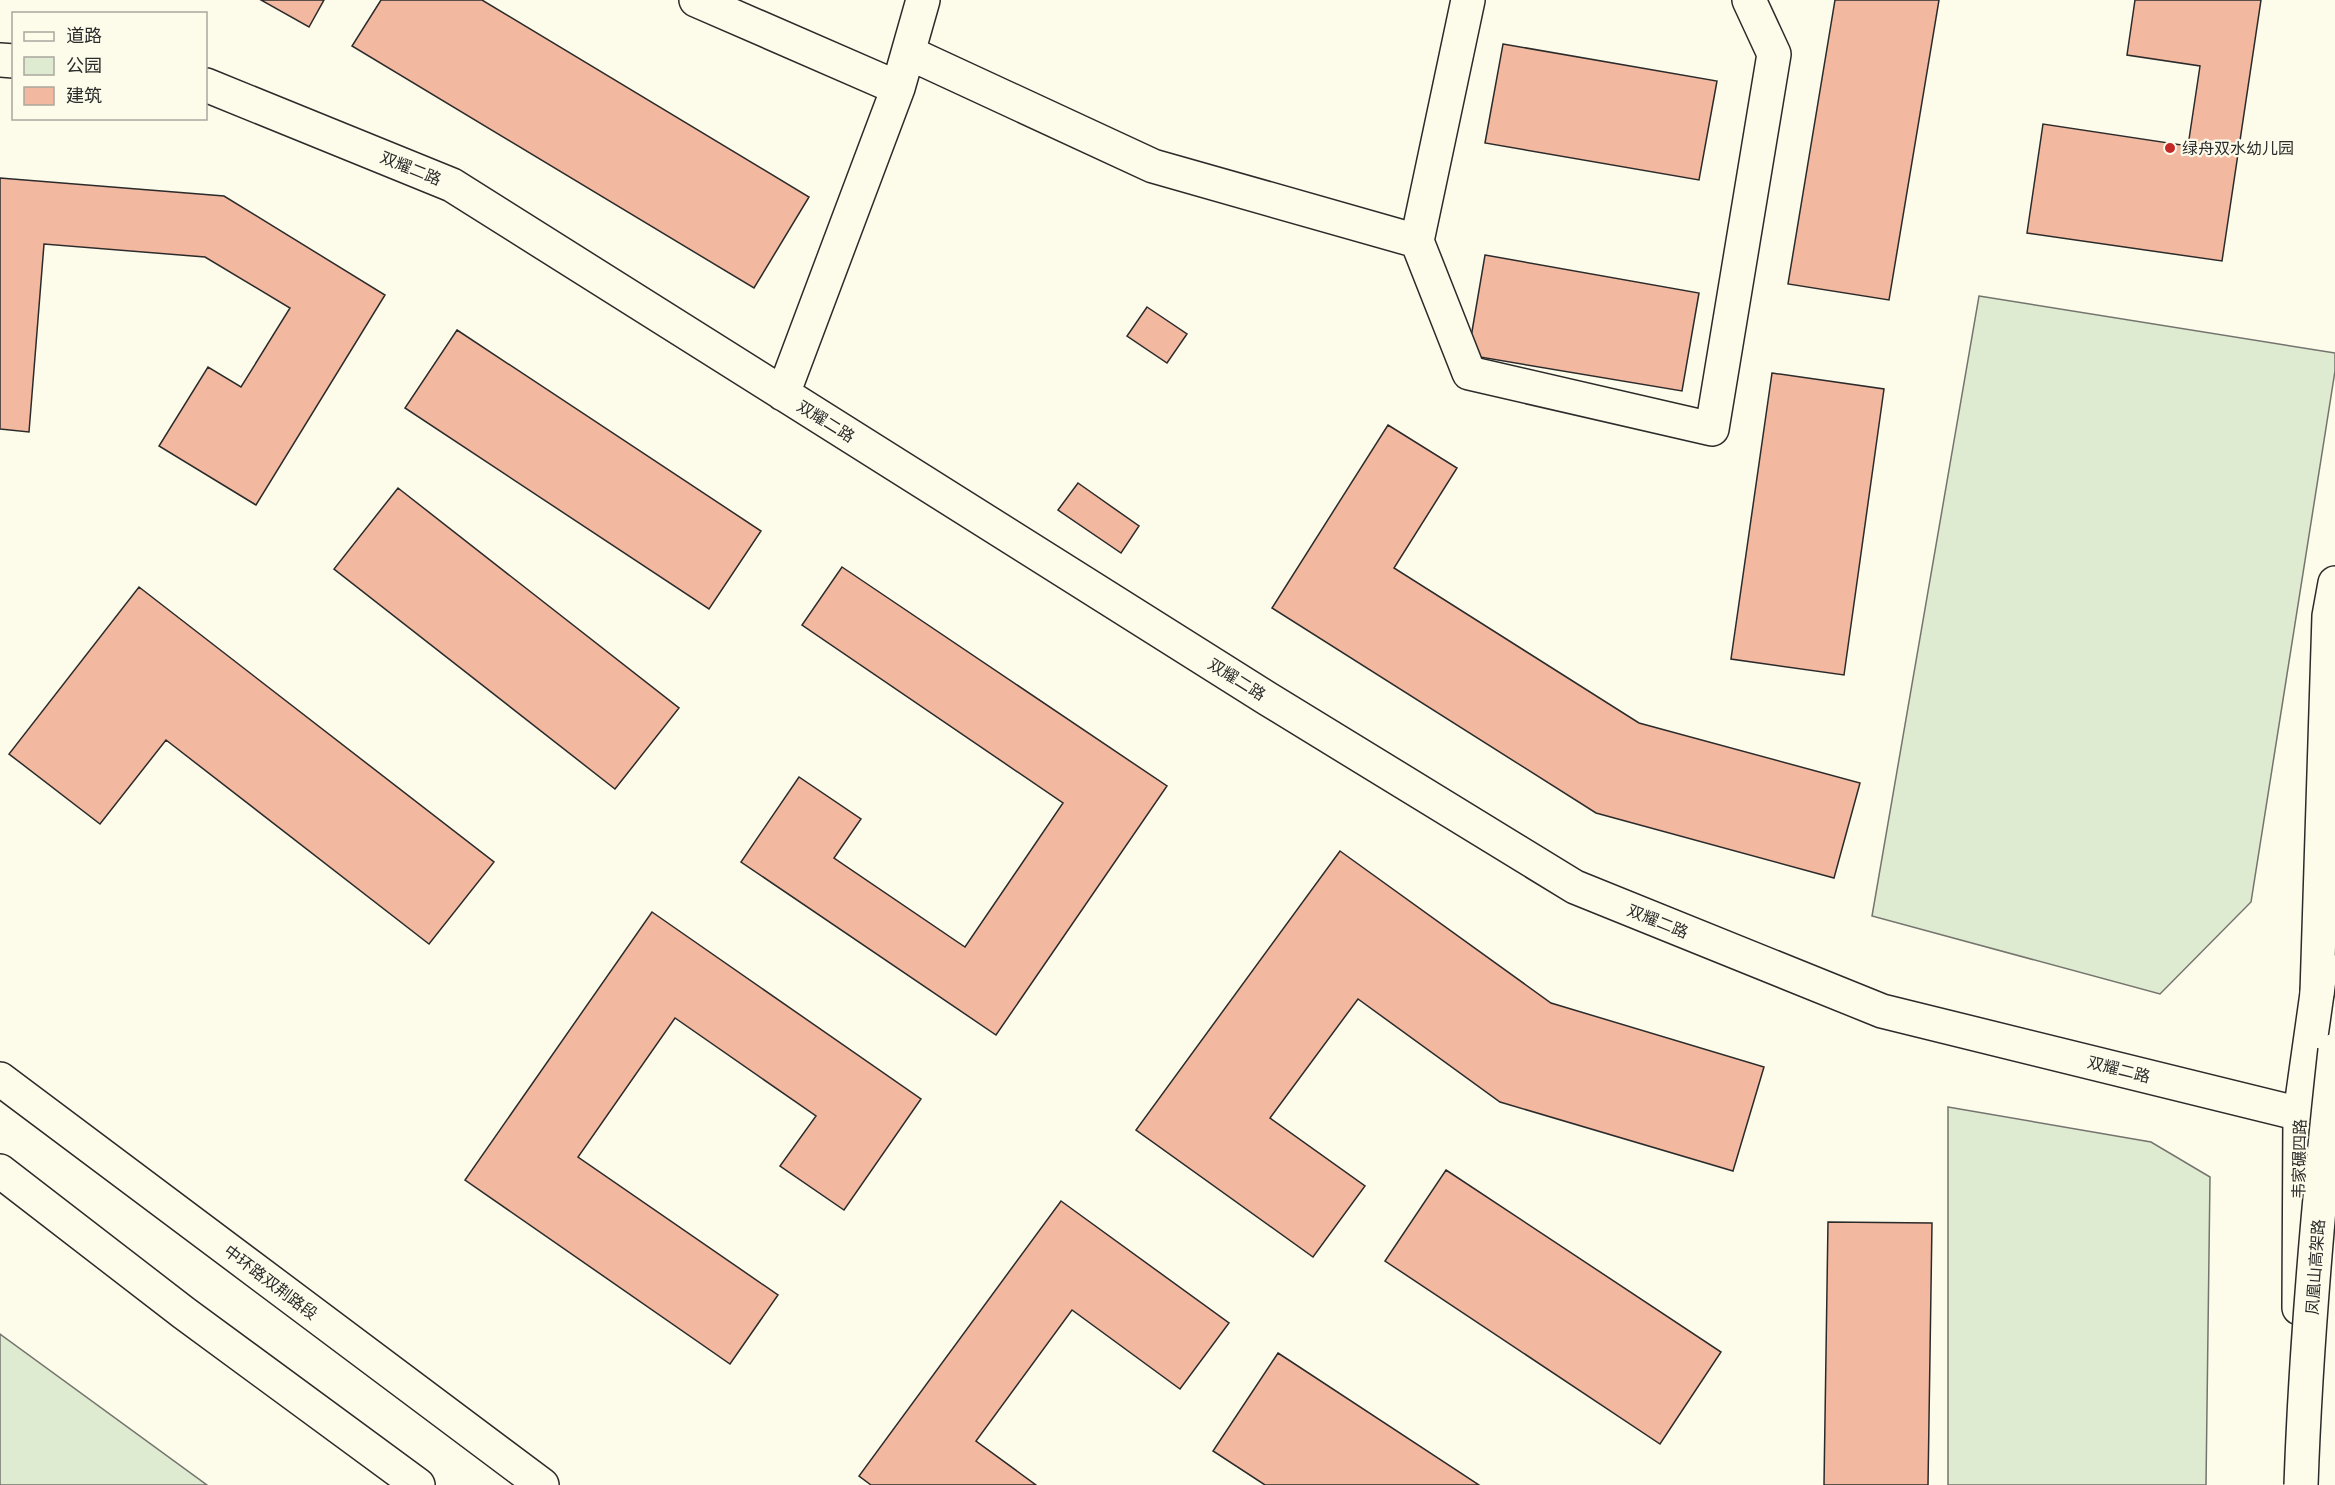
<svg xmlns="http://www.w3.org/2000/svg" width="2335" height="1485" viewBox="0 0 2335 1485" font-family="'PT Sans','Noto Sans SC',sans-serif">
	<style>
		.green { fill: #deebd1; stroke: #74746e; stroke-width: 1.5 }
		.building { fill: #f2b8a0; stroke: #2b2b2b; stroke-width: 1.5 }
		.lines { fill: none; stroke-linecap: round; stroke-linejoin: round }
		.street-casing { stroke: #2b2b2b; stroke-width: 36 }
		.secondary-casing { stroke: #2b2b2b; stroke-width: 36 }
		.primary-casing { stroke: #2b2b2b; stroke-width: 36 }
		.highway-casing { stroke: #2b2b2b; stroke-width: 36 }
		.street { stroke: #fdfbea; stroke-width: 33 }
		.secondary { stroke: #fdfbea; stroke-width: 33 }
		.primary { stroke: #fdfbea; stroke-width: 33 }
		.highway { stroke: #fdfbea; stroke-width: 33 }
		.highway-bridge-casing { stroke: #2b2b2b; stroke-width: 36; stroke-linecap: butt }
		.highway-bridge { stroke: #fdfbea; stroke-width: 33 }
		.poi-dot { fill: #c62828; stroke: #fdfbea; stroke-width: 2 }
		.labels { text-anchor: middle; stroke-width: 4.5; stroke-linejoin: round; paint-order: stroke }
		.poi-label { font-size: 16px; fill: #2b2b2b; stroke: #fdfbea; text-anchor: start }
		.street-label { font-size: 16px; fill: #2b2b2b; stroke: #fdfbea }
	</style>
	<rect width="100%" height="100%" fill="#fdfbea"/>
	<!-- green -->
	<path class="green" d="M1979 296 2335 353V371L2251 902 2160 994 1872 916Z
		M1948 1107 2151 1142 2210 1177 2206 1485H1948Z
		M0 1334 207 1485H0Z"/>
	<!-- building -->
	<path class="building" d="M261 0H324L309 27Z
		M381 0H482L809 197 754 288 352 46Z
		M1835 0H1939L1889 300 1788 284Z
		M2135 0H2261L2222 261 2027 233 2043 124 2188 146 2200 66 2127 55Z
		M1503 44 1717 81 1699 180 1485 143Z
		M0 178 224 196 385 295 256 505 159 446 208 367 241 387 290 308 205 257 44 244 29 432 0 429Z
		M1485 255 1699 293 1682 391 1468 355Z
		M1147 307 1187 334 1167 363 1127 336Z
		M457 330 761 531 709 609 405 408Z
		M1772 373 1884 389 1844 675 1731 659Z
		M1388 425 1457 468 1394 568 1639 723 1860 783 1834 878 1596 813 1272 608Z
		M1078 483 1139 526 1121 553 1058 510Z
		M398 488 679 708 615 789 334 569Z
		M842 567 1167 786 996 1035 741 862 799 777 861 819 834 858 965 947 1063 803 802 625Z
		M139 587 494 862 429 944 166 740 100 824 9 754Z
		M1340 851 1551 1003 1764 1067 1733 1171 1500 1102 1358 999 1270 1118 1365 1186 1313 1257 1136 1130Z
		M652 912 921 1099 844 1210 780 1166 816 1116 675 1018 578 1157 778 1295 730 1364 465 1180Z
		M1446 1170 1721 1352 1660 1444 1385 1261Z
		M1061 1201 1229 1323 1180 1389 1072 1310 976 1441 1036 1485H871L859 1476Z
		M1828 1222 1932 1223 1928 1485H1824Z
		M1278 1353 1479 1485H1265L1213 1451Z"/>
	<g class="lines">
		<!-- street casing -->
		<g class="street-casing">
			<path id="street" d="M696 0 898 88
				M1468 0 1417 241 1469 373 1712 429 1774 54 1749 0
				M909 53 1153 166 1417 241
				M0 60 14 61
				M206 85 452 185 1268 699 1575 887 1882 1011 2300 1114 2328 1119
				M783 394 898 88 923 0"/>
		</g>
		<!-- secondary casing -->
		<g class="secondary-casing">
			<path id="secondary" d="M2299 1308 2300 1114 2321 965"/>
		</g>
		<!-- primary casing -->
		<g class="primary-casing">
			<path id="primary" d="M0 1079 542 1485
				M0 1171 184 1313 418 1485"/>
		</g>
		<!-- highway casing -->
		<g class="highway-casing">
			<path id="highway" d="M2317 993 2329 616 2335 583"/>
		</g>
		<!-- street -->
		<use href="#street" class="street"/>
		<!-- secondary -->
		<use href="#secondary" class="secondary"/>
		<!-- primary -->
		<use href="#primary" class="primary"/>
		<!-- highway -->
		<use href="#highway" class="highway"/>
		<!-- highway-bridge casing -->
		<g class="highway-bridge-casing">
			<path id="highway-bridge" d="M2301 1485C2306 1340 2319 1195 2335 1050"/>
		</g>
		<!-- highway-bridge -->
		<use href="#highway-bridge" class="highway-bridge"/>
	</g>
	<!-- markers -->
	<circle class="poi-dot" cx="2170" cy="148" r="6"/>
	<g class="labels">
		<!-- poi labels -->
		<g class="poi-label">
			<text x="2182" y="154">绿舟双水幼儿园</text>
		</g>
		<!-- street labels -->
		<g class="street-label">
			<text transform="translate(411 168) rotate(22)" y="6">双耀二路</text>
			<text transform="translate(826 421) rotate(32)" y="6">双耀二路</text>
			<text transform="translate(1237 679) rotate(32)" y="6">双耀二路</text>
			<text transform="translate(1658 921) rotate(22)" y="6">双耀二路</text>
			<text transform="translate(2119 1069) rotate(14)" y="6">双耀二路</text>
			<text transform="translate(2299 1159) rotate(-89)" y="6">韦家碾四路</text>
			<text transform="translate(2315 1267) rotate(-86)" y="6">凤凰山高架路</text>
			<text transform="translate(271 1282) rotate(37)" y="6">中环路双荆路段</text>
		</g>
	</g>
	<!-- legend -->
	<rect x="12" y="12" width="195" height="108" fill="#fdfbea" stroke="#a9a89e" stroke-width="1.5"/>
	<rect x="24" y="32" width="30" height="9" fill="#fdfbea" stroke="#a9a89e" stroke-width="1.5"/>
	<text x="66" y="42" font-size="18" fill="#2b2b2b">道路</text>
	<rect x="24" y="57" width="30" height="18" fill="#deebd1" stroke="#a9a89e" stroke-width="1.5"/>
	<text x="66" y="72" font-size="18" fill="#2b2b2b">公园</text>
	<rect x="24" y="87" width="30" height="18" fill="#f2b8a0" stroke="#a9a89e" stroke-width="1.5"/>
	<text x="66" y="102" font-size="18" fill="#2b2b2b">建筑</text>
</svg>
